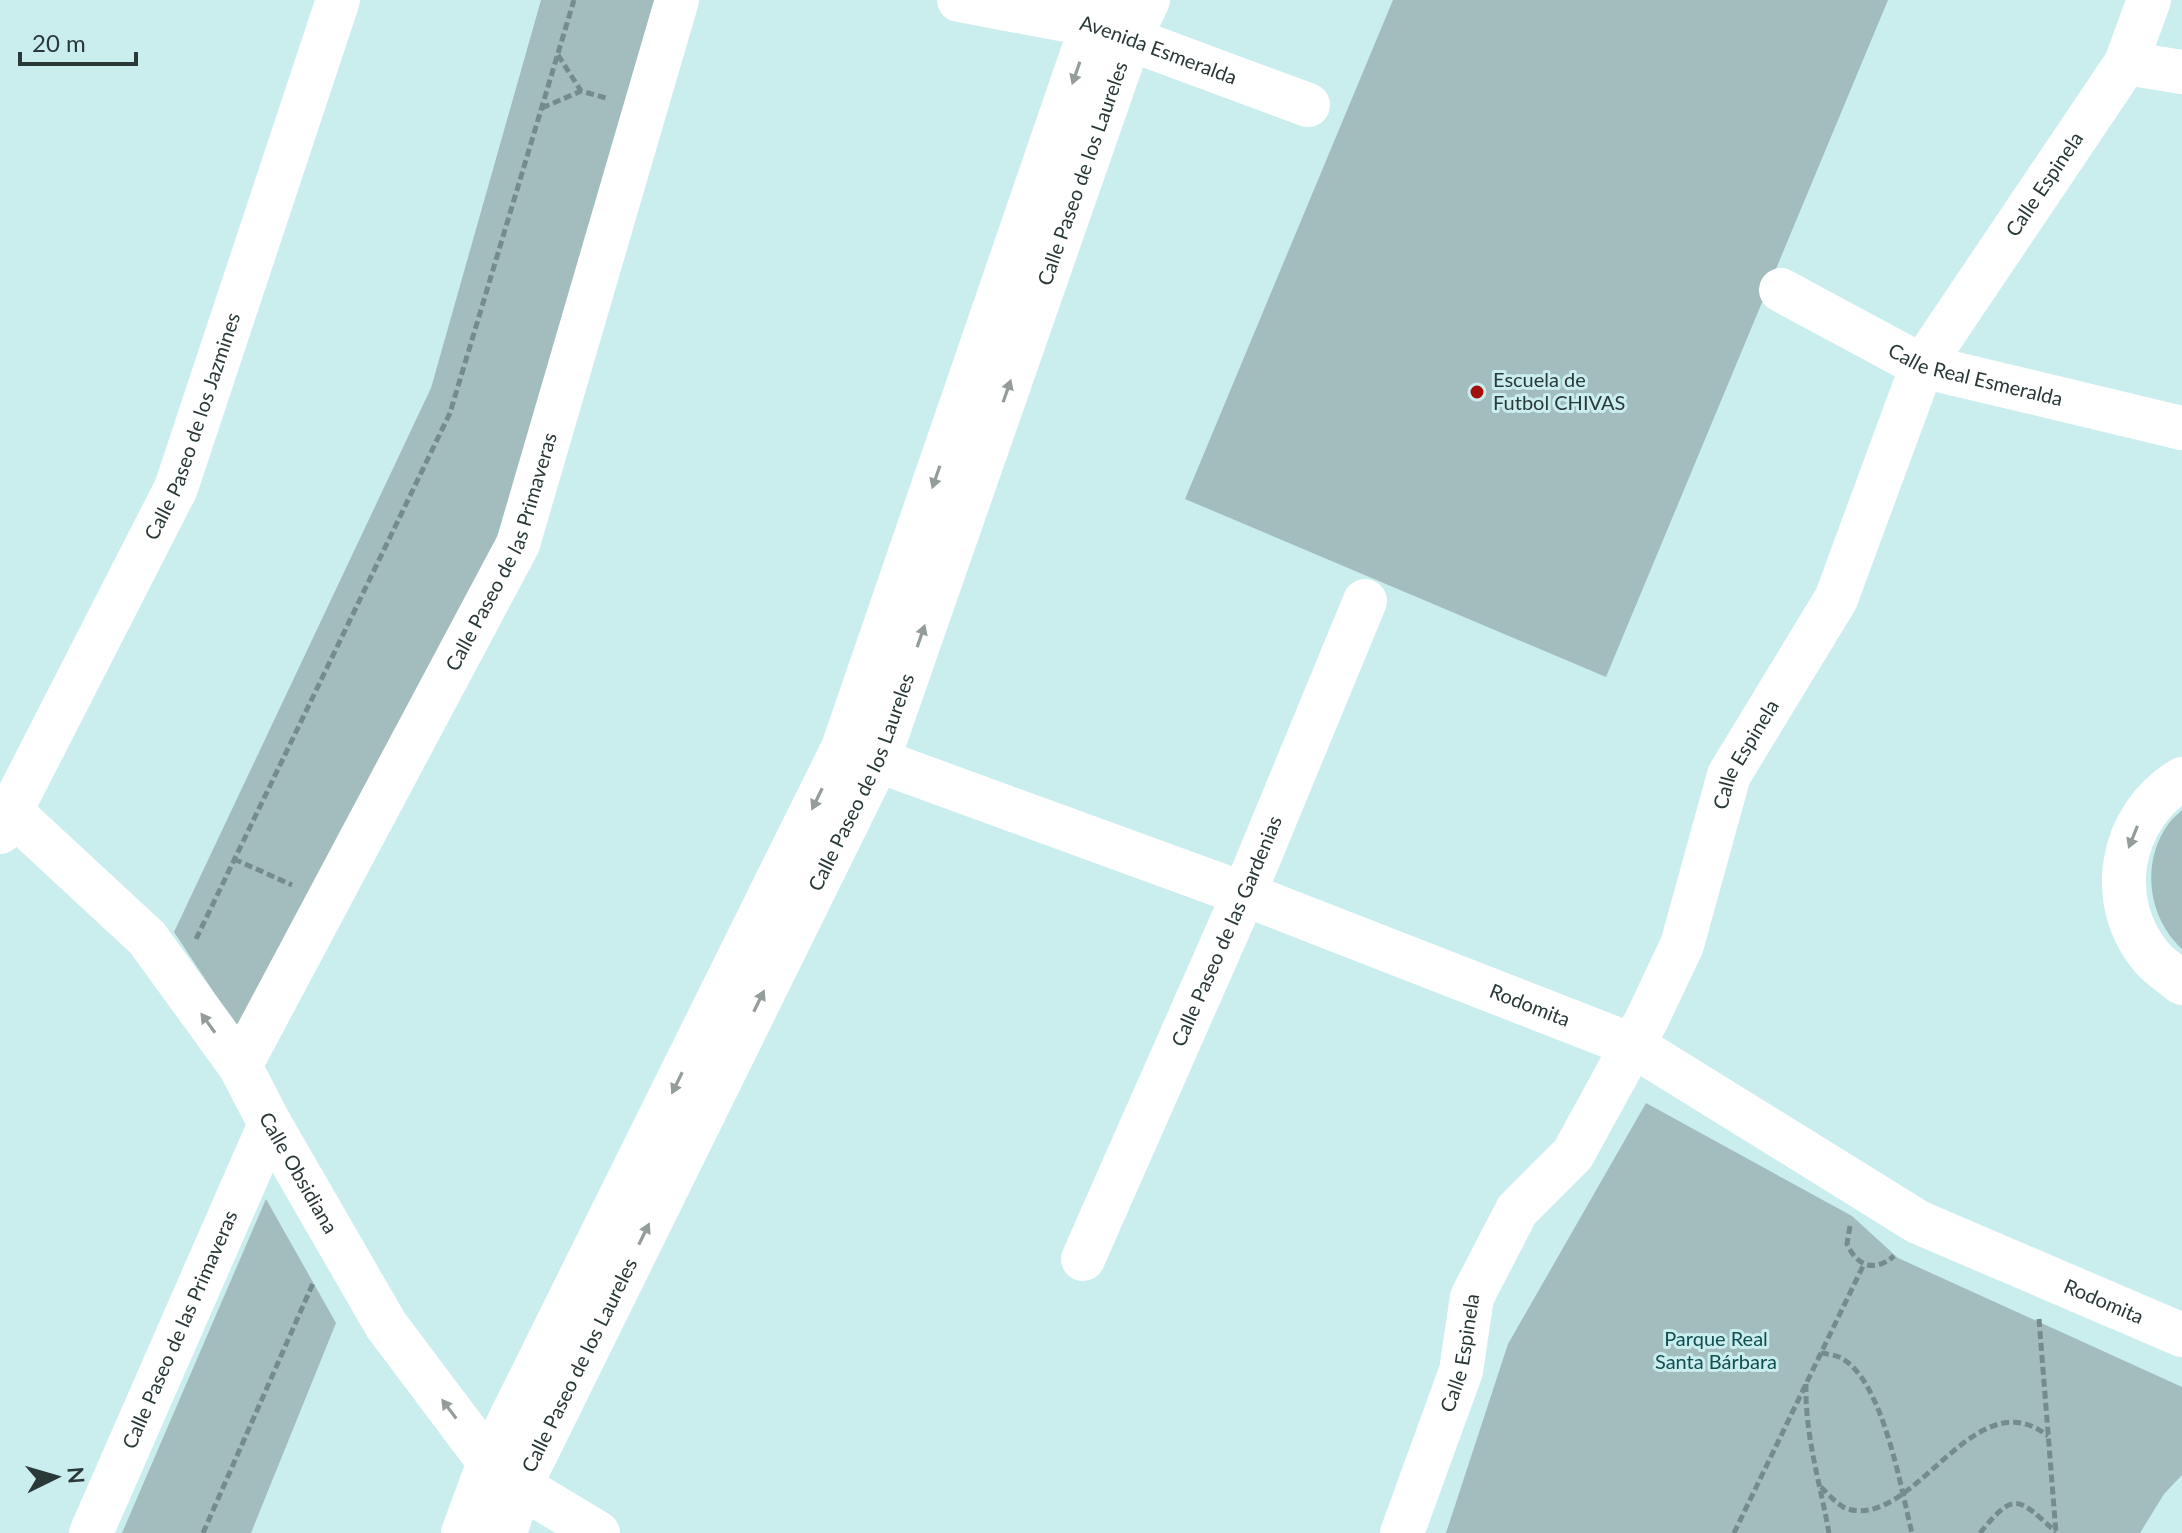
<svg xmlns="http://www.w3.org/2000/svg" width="2182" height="1533" viewBox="0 0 2182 1533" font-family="Lato,sans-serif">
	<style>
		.green { fill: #a3bdbe }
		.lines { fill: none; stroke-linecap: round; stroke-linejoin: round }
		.path { stroke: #748c8c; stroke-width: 5; stroke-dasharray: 8 4; stroke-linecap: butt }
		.minor { stroke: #fff; stroke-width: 44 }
		.oneway { fill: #949c9c }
		.poi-dot { fill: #a5100f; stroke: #caedee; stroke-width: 3 }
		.labels { text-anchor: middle; stroke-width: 6; stroke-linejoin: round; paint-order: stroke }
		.street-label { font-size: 20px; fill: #2a3838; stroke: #caedee }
		.poi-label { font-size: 20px; fill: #2a3838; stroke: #caedee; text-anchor: start }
		.park-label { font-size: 20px; fill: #114e51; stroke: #caedee }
	</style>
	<rect width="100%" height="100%" fill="#caedee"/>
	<!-- green -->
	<path class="green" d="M541 0H663L499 548 240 1032 174 932 431 388Z
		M1393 0H1888L1606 677 1185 499Z
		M2182 810V949C2148 918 2140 862 2169 823 2172 819 2178 814 2182 810Z
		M1646 1103 1852 1216 1898 1258 2182 1387V1475L2164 1494 2140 1533H1446L1508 1344Z
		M266 1199 336 1323 251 1533H122Z"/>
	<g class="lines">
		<!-- path -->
		<path class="path" d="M558 55 581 91
			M542 108 581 91 606 98
			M234 859 292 885
			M196 939 450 413 574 0
			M1850 1226 1847 1244C1857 1266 1874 1273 1894 1256
			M2039 1319 2056 1533
			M1821 1353C1827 1354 1834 1355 1839 1357 1883 1377 1901 1490 1912 1533
			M1806 1384C1805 1437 1820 1482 1829 1533
			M1821 1487C1828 1494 1836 1503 1845 1508 1914 1533 1973 1376 2048 1436
			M203 1533 314 1281
			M1734 1533 1864 1264
			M1980 1533C2015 1490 2018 1498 2056 1532"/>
		<!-- minor -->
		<g class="minor">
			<path id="s1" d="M959 0 1092 25 1308 105"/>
			<path d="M2126 63 2182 72"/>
			<path id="s2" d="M1781 290 1922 366 2182 428"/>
			<path id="s3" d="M852 751 1244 894 1634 1046 1918 1222 2182 1335"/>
			<path d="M2182 779C2119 817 2104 903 2153 959 2161 968 2173 975 2182 983"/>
			<path id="s4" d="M0 806 10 811 147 938 240 1066 270 1124 386 1325 489 1462 520 1486 598 1533"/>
			<path id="s5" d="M0 832 176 488 338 0"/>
			<path id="s6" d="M240 1066 518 544 677 0"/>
			<path id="s7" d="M1083 1259 1244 894 1365 601"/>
			<path id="s8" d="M91 1533 270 1124"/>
			<path d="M463 1533 489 1462 843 748 1092 25 1104 0"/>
			<path id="s9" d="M505 1533 520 1486 878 760 1130 38 1148 0"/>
			<path id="s10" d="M1402 1533 1461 1371 1472 1297 1517 1210 1573 1154 1647 1019 1682 945 1729 775 1836 599 1922 366 2126 63 2149 0"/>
		</g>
	</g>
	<!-- one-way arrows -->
	<defs><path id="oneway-solid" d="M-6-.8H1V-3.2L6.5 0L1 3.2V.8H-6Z" transform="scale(2)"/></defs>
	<g class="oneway">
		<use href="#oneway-solid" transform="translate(1076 73) rotate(109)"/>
		<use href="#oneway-solid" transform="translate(1007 391) rotate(-71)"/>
		<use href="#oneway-solid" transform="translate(936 477) rotate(109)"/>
		<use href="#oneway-solid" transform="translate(921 636) rotate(-71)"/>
		<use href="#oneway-solid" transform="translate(817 799) rotate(116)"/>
		<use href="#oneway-solid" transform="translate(2133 837) rotate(112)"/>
		<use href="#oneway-solid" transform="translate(759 1001) rotate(-64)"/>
		<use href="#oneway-solid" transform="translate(208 1023) rotate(-126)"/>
		<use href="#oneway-solid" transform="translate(677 1083) rotate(116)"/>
		<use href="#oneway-solid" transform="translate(644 1234) rotate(-64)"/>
		<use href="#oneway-solid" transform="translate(449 1409) rotate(-127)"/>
	</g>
	<!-- markers -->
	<circle class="poi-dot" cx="1477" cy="392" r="8"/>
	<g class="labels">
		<!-- street labels -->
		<g class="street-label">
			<text dy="7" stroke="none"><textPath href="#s1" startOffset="206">Avenida Esmeralda</textPath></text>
			<text dy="7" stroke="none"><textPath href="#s9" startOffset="1480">Calle Paseo de los Laureles</textPath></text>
			<text dy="7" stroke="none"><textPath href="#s10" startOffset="1510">Calle Espinela</textPath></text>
			<text dy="7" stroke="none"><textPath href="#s2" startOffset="214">Calle Real Esmeralda</textPath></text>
			<text dy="7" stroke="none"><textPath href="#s5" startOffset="450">Calle Paseo de los Jazmines</textPath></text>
			<text dy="7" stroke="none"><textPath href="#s6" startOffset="578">Calle Paseo de las Primaveras</textPath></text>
			<text dy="7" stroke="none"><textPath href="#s10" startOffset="862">Calle Espinela</textPath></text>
			<text dy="7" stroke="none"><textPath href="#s9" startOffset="832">Calle Paseo de los Laureles</textPath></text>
			<text dy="7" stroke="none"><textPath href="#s7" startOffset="358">Calle Paseo de las Gardenias</textPath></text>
			<text dy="7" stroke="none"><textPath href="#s3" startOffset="724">Rodomita</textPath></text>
			<text dy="7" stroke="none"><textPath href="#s4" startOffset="478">Calle Obsidiana</textPath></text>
			<text dy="7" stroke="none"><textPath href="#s3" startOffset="1372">Rodomita</textPath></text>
			<text dy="7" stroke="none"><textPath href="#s8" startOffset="222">Calle Paseo de las Primaveras</textPath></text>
			<text dy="7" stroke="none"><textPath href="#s10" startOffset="190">Calle Espinela</textPath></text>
			<text dy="7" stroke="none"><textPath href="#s9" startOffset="184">Calle Paseo de los Laureles</textPath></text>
		</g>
		<!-- poi labels -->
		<g class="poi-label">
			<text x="1493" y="387">Escuela de<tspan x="1493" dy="23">Futbol CHIVAS</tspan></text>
		</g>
		<!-- park labels -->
		<g class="park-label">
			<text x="1716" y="1346">Parque Real<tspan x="1716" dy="23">Santa Bárbara</tspan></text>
		</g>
	</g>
	<!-- north arrow -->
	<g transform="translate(56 1477) rotate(85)" stroke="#caedee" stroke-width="6" paint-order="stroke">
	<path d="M0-6L14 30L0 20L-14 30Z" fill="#2a3838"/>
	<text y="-12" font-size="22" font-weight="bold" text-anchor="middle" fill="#2a3838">N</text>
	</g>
	<!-- scale -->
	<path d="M20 52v12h116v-12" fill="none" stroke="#2a3838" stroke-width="4"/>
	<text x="32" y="52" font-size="24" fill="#2a3838" stroke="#caedee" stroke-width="6" paint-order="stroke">20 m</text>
</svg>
